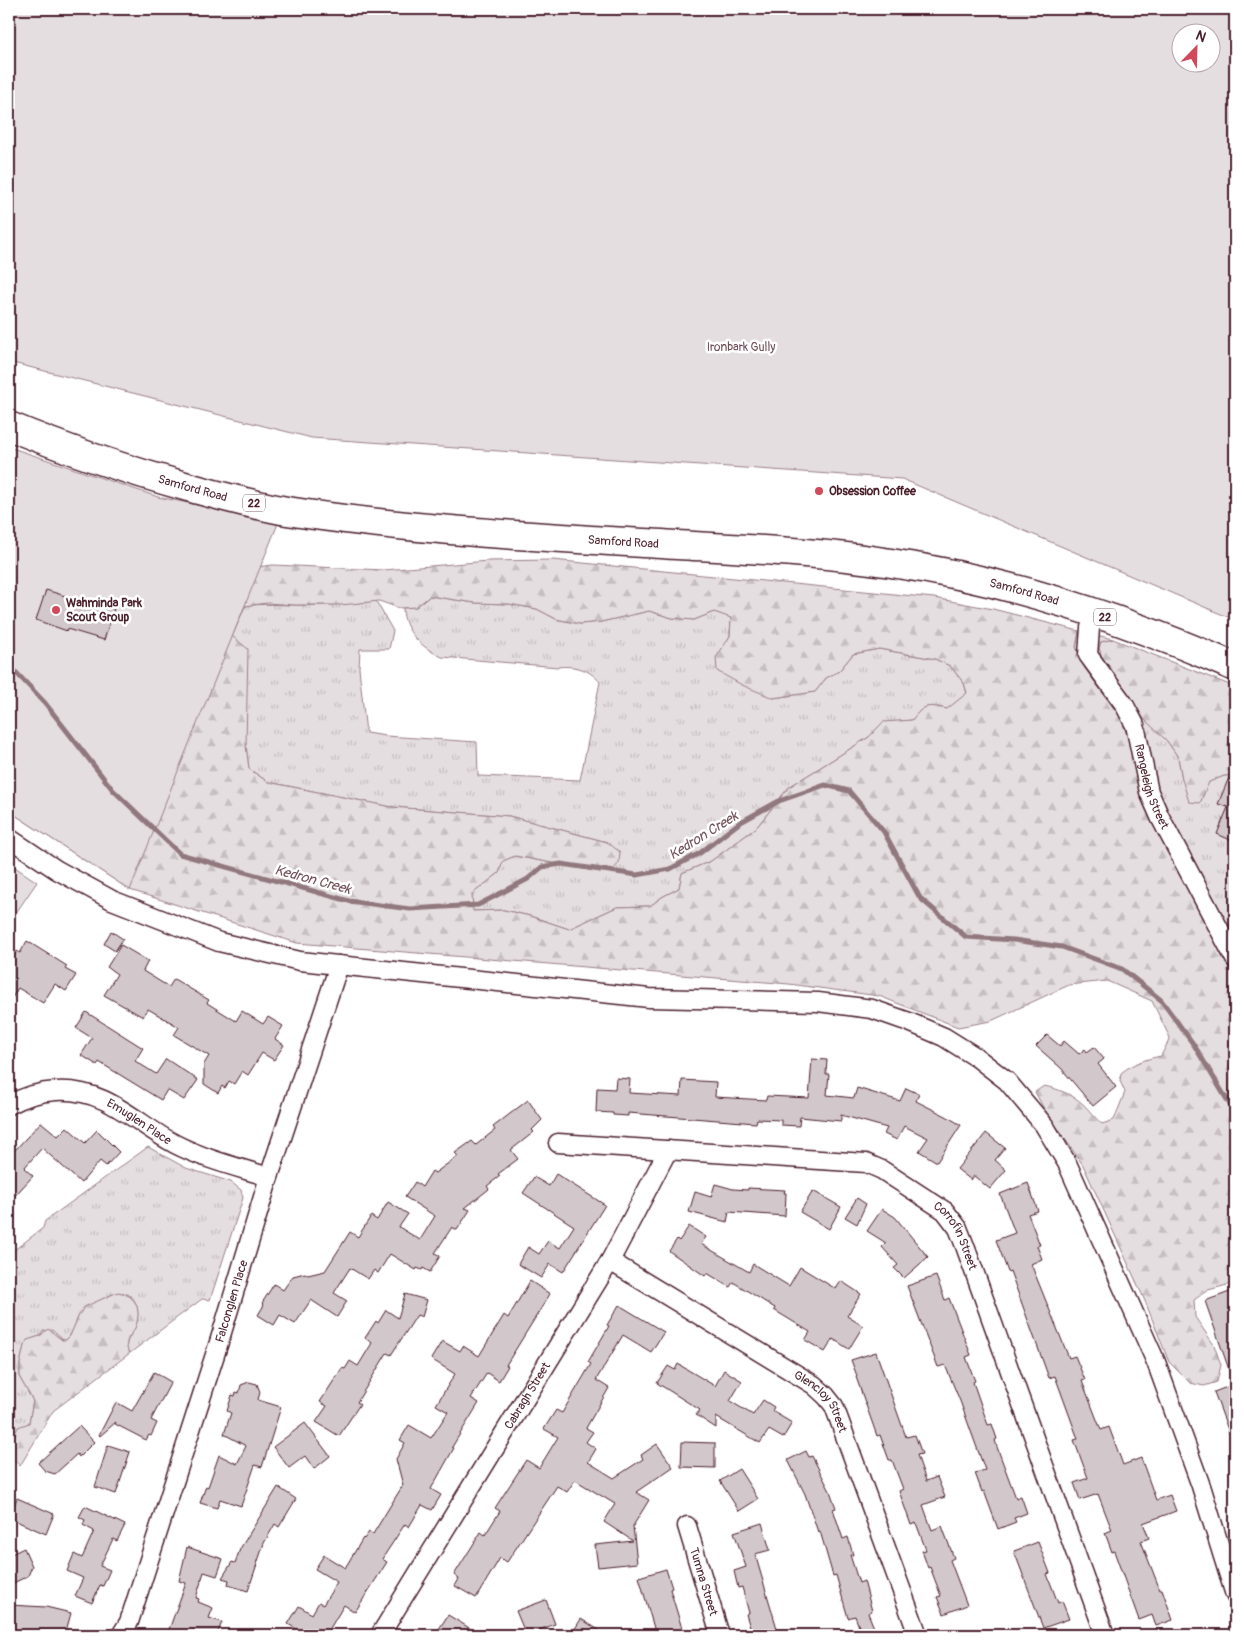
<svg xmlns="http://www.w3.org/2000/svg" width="1244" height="1644" viewBox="0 0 1244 1644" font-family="Pangolin,sans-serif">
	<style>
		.grass { fill: url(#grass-tufts); stroke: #987e86 }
		.forest { fill: url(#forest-firs); stroke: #987e86; fill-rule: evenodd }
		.green { fill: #e5dee0; stroke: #987e86; fill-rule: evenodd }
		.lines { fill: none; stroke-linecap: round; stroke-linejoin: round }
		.stream { stroke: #91787e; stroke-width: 5 }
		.building { fill: #d2c7cb; stroke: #4a1f2b }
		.street-casing { stroke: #4a1f2b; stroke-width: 21 }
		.primary-casing { stroke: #4a1f2b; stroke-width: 31 }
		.street { stroke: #fff; stroke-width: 18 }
		.primary { stroke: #fff; stroke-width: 28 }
		.poi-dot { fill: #d1495b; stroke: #fff; stroke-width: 2 }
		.labels { text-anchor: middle; stroke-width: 5; stroke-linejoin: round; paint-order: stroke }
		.shield { fill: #fff; stroke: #80626b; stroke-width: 1 }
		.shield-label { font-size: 11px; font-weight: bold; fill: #4a1f2b }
		.park-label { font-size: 12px; fill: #714f58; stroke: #fff }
		.street-label { font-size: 12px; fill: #4a1f2b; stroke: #fff }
		.poi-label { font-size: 12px; font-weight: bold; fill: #4a1f2b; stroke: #fff; text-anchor: start }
		.water-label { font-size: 14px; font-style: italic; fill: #74535c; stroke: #fff }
	</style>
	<defs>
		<pattern id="grass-tufts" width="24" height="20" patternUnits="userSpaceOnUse" patternTransform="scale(1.25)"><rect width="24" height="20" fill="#e5dee0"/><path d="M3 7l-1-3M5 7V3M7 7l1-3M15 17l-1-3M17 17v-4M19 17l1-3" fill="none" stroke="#c6bec0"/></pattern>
		<pattern id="forest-firs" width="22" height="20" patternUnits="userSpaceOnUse" patternTransform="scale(1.25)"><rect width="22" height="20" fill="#e5dee0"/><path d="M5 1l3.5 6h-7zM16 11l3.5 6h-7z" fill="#c6bec0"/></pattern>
	</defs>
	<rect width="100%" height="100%" fill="#fff"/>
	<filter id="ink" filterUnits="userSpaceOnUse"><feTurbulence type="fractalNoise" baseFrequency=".02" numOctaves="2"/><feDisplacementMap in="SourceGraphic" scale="10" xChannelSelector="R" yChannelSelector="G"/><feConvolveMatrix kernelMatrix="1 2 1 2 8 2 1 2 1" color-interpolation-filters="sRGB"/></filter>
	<g filter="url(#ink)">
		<!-- grass -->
		<path class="grass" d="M430 596 475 603 509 604 537 609 556 619 580 624 601 622 649 611 672 618 694 620 714 612 731 617 730 636 716 658 773 698 815 692 826 678 839 671 853 654 879 649 935 659 950 666 964 683 967 694 947 709C928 705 924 704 912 720L883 723 869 737 789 787 756 828 711 861 682 873 679 888 662 897 650 906 617 907 569 929 530 916 504 910 472 911V894L499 873 502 861 515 856 600 872 607 842 509 816 392 807 268 782 249 769 232 637 245 606C264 603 277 605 295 605 322 606 349 604 376 601L393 631 389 649H360L359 668 366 733 386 736 477 742 478 776 580 780 600 682C589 669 575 665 558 667L442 657C422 648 403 631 403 608L416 607Z
			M1079 631 1113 639 1101 642 1115 675 1131 697 1144 718 1167 741 1178 757 1182 779 1200 803 1208 782 1224 776 1235 775V971L1144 805 1132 747 1120 717 1084 667 1076 647Z
			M148 1147 186 1168 231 1182 241 1190 243 1198 210 1300 202 1299 130 1353C122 1344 130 1338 134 1329 139 1321 139 1307 134 1300 122 1284 106 1298 93 1304 89 1306 86 1306 83 1310 75 1318 75 1332 66 1340H63L52 1330 43 1331 40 1336 31 1339 24 1346 20 1364V1378L33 1401 29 1423C12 1430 16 1432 9 1448V1254L43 1228 45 1221Z"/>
		<!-- forest -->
		<path class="forest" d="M9 517 215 572 273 565 384 570 488 561 553 560 934 598 993 609 1079 631 1076 647 1084 667 1120 717 1132 747 1144 805 1235 971V1283L1208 1290 1194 1300 1195 1317 1214 1345 1221 1365 1217 1382 1204 1386 1190 1383 1169 1362 1145 1301 1083 1165 1043 1107 1035 1092 1044 1086C1058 1089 1072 1094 1083 1104 1090 1111 1095 1118 1102 1124L1114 1120 1125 1092 1120 1081 1121 1073C1133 1063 1146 1059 1161 1056L1170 1038 1152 1001 1107 981 1069 985 991 1021 958 1027 879 996 789 984 297 943 130 890 9 811ZM430 596 475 603 509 604 537 609 556 619 580 624 601 622 649 611 672 618 694 620 714 612 731 618 730 636 716 658 717 671 742 685 773 698 815 692 826 678 839 671 853 654 879 649 935 659 950 666 964 683 967 693 947 709C928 705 924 704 912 720L883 722 869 737 789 787 756 828 711 861 682 873 679 888 662 897 650 906 617 907 569 929 530 916 504 910 473 911 472 894 499 873 503 861 515 856 600 872 612 871 619 863 620 852 607 842 509 816 392 807 268 782 249 769 246 745 248 649 232 636 245 606 267 603 294 605H341L379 601 399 608 416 607Z
			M1113 639 1235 687V775L1224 776 1209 782 1200 803 1189 802 1182 779 1178 757 1167 741 1144 719 1131 697 1115 675 1102 657 1099 648 1101 642Z
			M118 1292C137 1295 142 1311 135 1328 133 1333 128 1336 127 1342 126 1346 127 1350 130 1353L53 1411 20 1466 9 1455V1448L18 1427 29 1423 33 1401 20 1378V1364L24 1346 27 1340 40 1336 48 1329 62 1340H66L70 1336 79 1315 84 1307Z"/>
		<!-- green -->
		<path class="green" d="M9 9H1235V620L902 479 312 438 9 362ZM1182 32H1212V62H1182Z
			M9 447 158 497 279 521 130 890 9 811Z
			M9 863 37 882 9 923Z"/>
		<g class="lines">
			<!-- stream -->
			<path class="stream" d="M9 665 45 703 113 790 180 854 349 901 410 909 478 905 528 879 542 867 561 864 637 875 670 869 700 853 739 823 779 801 825 785 849 791 884 832 920 898 966 937 1014 940 1062 947 1122 969 1161 1000 1194 1045 1235 1113"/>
		</g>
		<!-- building -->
		<path class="building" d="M46 590 88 603 89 601 114 609 104 640 67 629V631L36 620Z
			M1235 763V842L1217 834 1228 807 1218 804Z
			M111 931 123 939 115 951 104 944Z
			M27 941 67 966 65 969 76 975 66 991 55 984 43 1003 18 988 9 1003V964L17 951 20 953Z
			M121 945 148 961 143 971 169 987 174 979 209 1000 207 1003 236 1021 242 1011 263 1024 268 1017 283 1026 275 1039 284 1045 274 1060 262 1053 248 1075 242 1071 234 1084 229 1081 225 1088 222 1086 218 1093 204 1084V1064L209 1056 174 1035 179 1027 148 1009 143 1017 104 995 117 974 107 967Z
			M86 1012 143 1048 135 1061 156 1074 166 1059 198 1080 184 1100 167 1090 161 1100 99 1062 97 1065 81 1055 92 1038 76 1028Z
			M1047 1035 1060 1046 1064 1041 1079 1054 1085 1049 1087 1052 1094 1047 1104 1059 1098 1064 1116 1087 1093 1106 1061 1068 1036 1046Z
			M812 1059 827 1060 826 1074H829L827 1095 854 1098 857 1088 900 1101 906 1088 919 1094 916 1101 946 1116 961 1125 937 1162 919 1151 928 1138 904 1126 897 1140 884 1134 887 1128 841 1115V1121L800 1117 799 1126 781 1125V1120L757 1119 756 1123 628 1113V1116L613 1115V1113L596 1112 597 1088 615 1089 616 1078 630 1079 629 1093 681 1096 682 1080 716 1082 715 1097 766 1100 767 1096 809 1098Z
			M528 1100 542 1120 532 1130 534 1132 511 1150 518 1159 498 1174 500 1176 487 1186 489 1189 465 1208 470 1210 457 1230 452 1227 435 1253 440 1256 430 1272 423 1268 422 1270 417 1268 416 1270 390 1254 378 1273 374 1270 368 1279 350 1268 334 1293 347 1301 337 1317 311 1300 295 1324 280 1315 274 1325 258 1315 264 1305 262 1303 274 1284 283 1290 293 1276 305 1273 308 1275 325 1271 350 1232 358 1237 371 1216 377 1220 388 1202 408 1214 399 1227 420 1240 435 1216 405 1197 415 1182 422 1187 432 1171 435 1173 458 1156 455 1153 472 1141 476 1145 495 1130 493 1127Z
			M41 1122 58 1136 67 1127 85 1143 97 1130 119 1152 106 1166 100 1161 81 1183 42 1148 24 1168 33 1176 9 1202V1144L15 1150Z
			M986 1133 1005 1148 995 1160 1006 1170 990 1189 974 1176 971 1180 957 1169Z
			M556 1174 605 1205 563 1272 550 1264 541 1278 518 1264 528 1247 539 1254 548 1241 560 1248 574 1226 523 1193 534 1177 549 1186Z
			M1028 1183 1038 1211 1028 1214 1040 1245 1037 1246 1042 1259 1031 1264 1069 1358 1075 1356 1085 1380 1082 1381 1101 1430 1109 1427 1123 1465 1141 1458 1156 1500 1170 1495 1176 1511 1143 1523 1149 1538 1141 1541 1160 1590 1162 1589 1173 1620 1156 1626 1152 1615 1139 1620 1114 1551 1112 1552 1105 1533 1112 1530 1098 1494 1080 1500 1074 1483 1088 1478 1074 1440 1078 1439 1055 1376 1049 1378 1010 1271 1008 1272 996 1240 1015 1233 1000 1194Z
			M715 1184 733 1189 748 1190V1188L785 1190 784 1193H786L785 1216 729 1212 727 1222 689 1212 695 1192 711 1197Z
			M813 1191 841 1207 829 1229 800 1212Z
			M857 1198 866 1204 857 1224 845 1217Z
			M882 1209 895 1217 928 1257 904 1278 894 1268 898 1265 882 1247 886 1243 867 1231Z
			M689 1226 706 1237 701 1244 749 1272 753 1264 789 1286 800 1267 836 1289 841 1281 861 1294 847 1316 863 1326 849 1349 833 1339 825 1352 805 1340 810 1332 774 1310 775 1308 733 1282 730 1287 707 1273 705 1276 669 1251 677 1239 679 1241Z
			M936 1276 945 1300 949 1298 971 1355 966 1357 975 1381 973 1382 988 1425 992 1424 997 1439 995 1440 997 1447 1016 1498 1021 1496 1027 1513 1014 1518 1016 1522 998 1529 984 1491 982 1492 975 1473 985 1470 960 1401 945 1365 938 1367 907 1286Z
			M530 1281 550 1294 506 1365 508 1366 499 1381 487 1373 471 1398 479 1403 452 1447 454 1448 431 1489 441 1495 432 1510 422 1505 409 1527 405 1524 382 1559 387 1562 355 1612 344 1605 326 1635H307L288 1624 299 1606 312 1614 319 1602 323 1605 337 1582 315 1569 324 1555 345 1568 363 1538 364 1539 369 1532 373 1534 403 1485 396 1459 405 1443 400 1440 409 1425 431 1438 448 1412 436 1405 455 1374 431 1359 442 1341 460 1351 463 1346 479 1356 504 1315 508 1318Z
			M1235 1290V1381H1233L1205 1301Z
			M405 1294 427 1300 422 1317 417 1315 391 1355 387 1353 357 1402 360 1404 339 1436 316 1422 327 1406 320 1402 342 1368 345 1369 350 1361 358 1366 372 1343 365 1338 376 1321 378 1323 386 1310 398 1318Z
			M619 1305 664 1332 651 1352 623 1335 596 1380 609 1388 586 1428 593 1432 586 1442 596 1449 588 1462 614 1478 643 1459 641 1455 657 1444 673 1467 636 1492 649 1500 633 1526 637 1563 598 1567 595 1545 633 1541 604 1522 615 1504 575 1480 567 1492 557 1486 507 1562 500 1558 476 1598 455 1586 459 1579 454 1575 481 1532 485 1535 500 1511 495 1508 526 1460 539 1468 558 1437 544 1429 556 1410 562 1413 591 1364 588 1362 609 1326 607 1325Z
			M876 1352 906 1437 915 1435 922 1454 917 1455 926 1481 937 1477 945 1497 923 1505 932 1530 942 1526 954 1558 950 1560 967 1605 944 1614 937 1597 941 1596 930 1567 928 1568 922 1551 926 1550 916 1523 911 1525 899 1491 903 1489 892 1460H889L880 1435 877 1436 856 1377 857 1376 851 1360Z
			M678 1364 715 1386 724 1370 742 1381 730 1401 753 1415 763 1400 774 1407 772 1411 792 1423 783 1438 769 1430 760 1443 716 1417V1428L696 1415 700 1410 657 1383 668 1366 675 1370Z
			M154 1372 171 1382 151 1420 157 1423 151 1436 149 1435 146 1440 115 1424 116 1422 100 1436 99 1435 116 1402 132 1411Z
			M249 1382 257 1384 260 1392 258 1400 281 1407 262 1467 255 1465 241 1506 220 1499 217 1508 200 1503 206 1486 208 1487 219 1455 237 1464 246 1446 224 1434 231 1413 227 1411 232 1395 235 1396 236 1392 239 1393 241 1385Z
			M1235 1384V1446H1234L1214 1392Z
			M305 1423 330 1456 314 1469 305 1456 289 1468 273 1447Z
			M79 1426 94 1442 79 1457 77 1454 55 1474 45 1471 38 1463Z
			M682 1442 715 1443V1468L681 1467Z
			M108 1445 130 1452 116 1494 95 1487Z
			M806 1451 809 1457 812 1456 830 1491 836 1508 833 1509 843 1539 848 1537 853 1555H850L859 1583 864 1581 872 1611 868 1613 877 1635H862L855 1616 848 1618 836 1575 833 1576 820 1531 818 1532 805 1494 788 1460Z
			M739 1469 758 1499 739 1511 720 1481Z
			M278 1487 296 1499 279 1527 275 1524 264 1543 248 1591 228 1585 229 1580 222 1578 232 1562 235 1563 240 1549Z
			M17 1498 54 1514 46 1534 9 1518Z
			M85 1506 125 1525 117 1541 113 1539 100 1566 110 1570 103 1586 100 1585 92 1603 75 1596 83 1578 67 1571 74 1554 82 1558 94 1531 83 1525 85 1520 79 1517Z
			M762 1523 770 1550 755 1554 779 1635H757L755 1630 751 1631 746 1614 749 1613 742 1587 738 1588 734 1571 746 1567 734 1532Z
			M1038 1542 1050 1573 1047 1574 1058 1603 1062 1601 1069 1619 1043 1628 1014 1551Z
			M187 1547 223 1559 217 1576 204 1572 196 1598 199 1599 198 1602 213 1608 209 1618 222 1622 217 1635H167L186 1583 179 1581Z
			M24 1548 32 1566 28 1576 9 1585V1555Z
			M666 1569 672 1588 670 1589 684 1635H656L639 1577Z
			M546 1600 555 1624 526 1635 516 1611Z
			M9 1605 46 1607 71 1613 65 1635H9Z
			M448 1615 481 1635H435Z
			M581 1619 607 1635H571Z"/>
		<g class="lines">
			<!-- street casing -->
			<g class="street-casing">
				<g id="street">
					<path id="s1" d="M1094 612 1090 628 1088 655 1124 704 1135 725 1149 792 1160 817 1235 959"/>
					<path d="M9 838 57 870 112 900 219 942 300 961 649 998 818 1002 872 1009 909 1022 944 1037 976 1057 1007 1081 1044 1125 1067 1163 1156 1362 1201 1486 1235 1595"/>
					<path id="s2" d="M9 1105C23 1097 39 1092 56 1091 106 1088 134 1122 175 1144 204 1159 237 1167 269 1177"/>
					<path id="s3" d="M558 1143 866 1163 882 1170 945 1211 958 1228 965 1246 1105 1635"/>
					<path id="s4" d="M610 1261 814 1385 826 1396 834 1406 918 1635"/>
					<path id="s5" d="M687 1526 720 1635"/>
					<path id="s6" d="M121 1635 129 1622 220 1339 269 1177 339 965"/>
					<path id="s7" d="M380 1635 610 1261 668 1150"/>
				</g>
			</g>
			<!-- primary casing -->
			<g class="primary-casing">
				<g id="primary">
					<path id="s8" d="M9 426C67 450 127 470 188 487 221 496 253 505 287 511 416 531 547 537 677 545 748 549 820 552 891 563 1008 580 1127 620 1235 667"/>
				</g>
			</g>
			<!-- street -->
			<use href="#street" class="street"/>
			<!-- primary -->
			<use href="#primary" class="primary"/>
		</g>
	</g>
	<!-- markers -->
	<g class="poi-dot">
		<circle cx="819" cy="491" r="5"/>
		<circle cx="56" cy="610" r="5"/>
	</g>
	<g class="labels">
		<!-- shield labels -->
		<g class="shield">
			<rect x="243" y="494.5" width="22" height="17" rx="4"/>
			<rect x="1094" y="608.5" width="22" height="17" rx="4"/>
		</g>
		<g class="shield-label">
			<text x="254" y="507">22</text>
			<text x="1105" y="621">22</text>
		</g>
		<!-- park labels -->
		<g class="park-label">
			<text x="741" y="351">Ironbark Gully</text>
		</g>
		<!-- street labels -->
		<g class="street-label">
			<text dy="4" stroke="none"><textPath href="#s8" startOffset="194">Samford Road</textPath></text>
			<text dy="4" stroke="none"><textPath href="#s8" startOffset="629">Samford Road</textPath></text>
			<text dy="4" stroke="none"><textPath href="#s8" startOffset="1034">Samford Road</textPath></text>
			<text dy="4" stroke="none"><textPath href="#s1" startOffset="192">Rangeleigh Street</textPath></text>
			<text dy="4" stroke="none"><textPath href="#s2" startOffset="140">Emuglen Place</textPath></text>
			<text dy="4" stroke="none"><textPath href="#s3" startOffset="428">Corrofin Street</textPath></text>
			<text dy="4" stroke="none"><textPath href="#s6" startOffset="352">Falconglen Place</textPath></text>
			<text dy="4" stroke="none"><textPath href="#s7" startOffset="281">Cabragh Street</textPath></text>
			<text dy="4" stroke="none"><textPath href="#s4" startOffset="256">Glencloy Street</textPath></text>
			<text dy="4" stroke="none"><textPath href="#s5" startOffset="58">Tumna Street</textPath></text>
		</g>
		<!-- poi labels -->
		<g class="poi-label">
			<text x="829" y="495">Obsession Coffee</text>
			<text x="66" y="607">Wahminda Park<tspan x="66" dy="14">Scout Group</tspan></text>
		</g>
		<!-- water labels -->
		<g class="water-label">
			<text transform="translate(703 835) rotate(-32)" y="5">Kedron Creek</text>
			<text transform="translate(313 879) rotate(15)" y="5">Kedron Creek</text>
		</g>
	</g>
	<!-- margin -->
	<rect width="1244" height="1644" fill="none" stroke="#fff" stroke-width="30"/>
	<rect x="15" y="15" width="1214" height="1614" fill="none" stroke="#4a1f2b" stroke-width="2" filter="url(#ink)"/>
	<!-- north arrow -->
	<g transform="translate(1196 48) rotate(23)"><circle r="24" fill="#ffffff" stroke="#b7a5aa"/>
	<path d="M0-4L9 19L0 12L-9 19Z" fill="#d1495b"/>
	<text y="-8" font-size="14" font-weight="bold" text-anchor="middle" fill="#4a1f2b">N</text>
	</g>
</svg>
